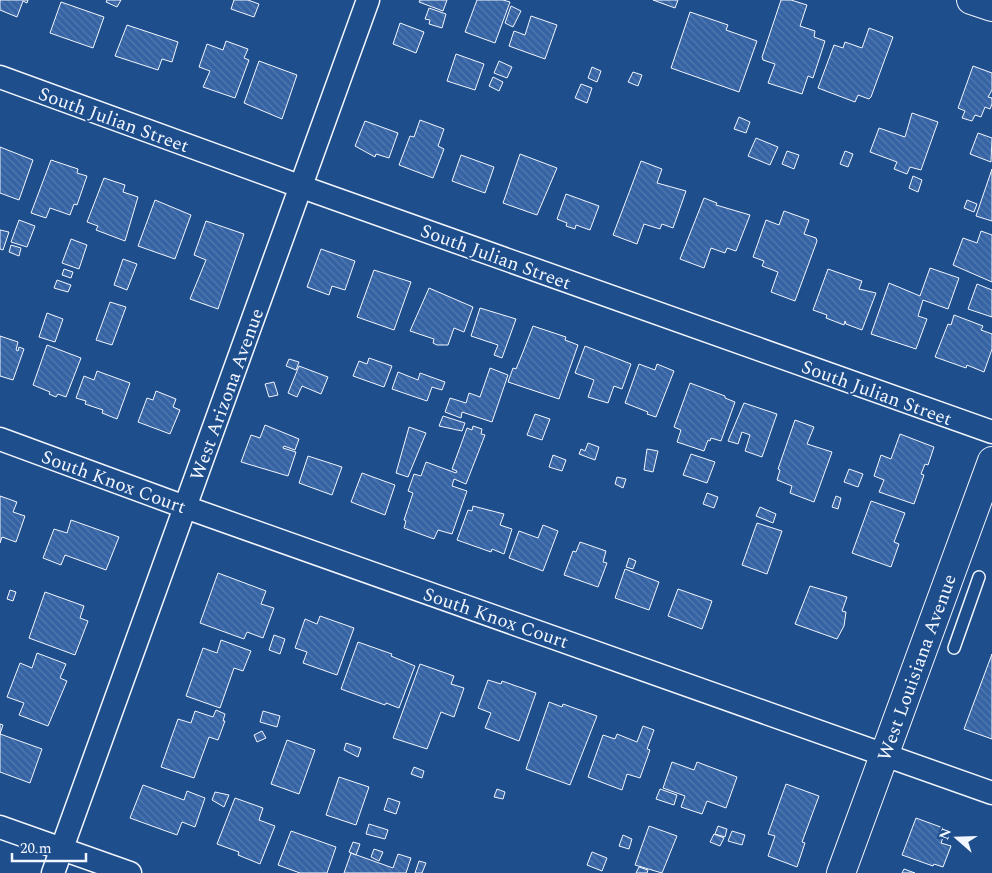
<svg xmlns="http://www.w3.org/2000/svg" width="992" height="873" viewBox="0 0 992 873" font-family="Spectral,serif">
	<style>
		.building { fill: url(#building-back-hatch); stroke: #f2f6ff }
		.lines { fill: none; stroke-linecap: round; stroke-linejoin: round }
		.service-casing { stroke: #f2f6ff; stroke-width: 14 }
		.minor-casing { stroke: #f2f6ff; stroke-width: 25 }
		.tertiary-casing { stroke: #f2f6ff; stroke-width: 30 }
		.service { stroke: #1f4e8c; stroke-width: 11 }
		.minor { stroke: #1f4e8c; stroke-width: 22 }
		.tertiary { stroke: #1f4e8c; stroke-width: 28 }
		.labels { text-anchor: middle; stroke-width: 4; stroke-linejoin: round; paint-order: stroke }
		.street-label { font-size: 19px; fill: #f2f6ff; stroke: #1f4e8c }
	</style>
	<defs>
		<pattern id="building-back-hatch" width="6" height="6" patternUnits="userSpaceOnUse" patternTransform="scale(1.25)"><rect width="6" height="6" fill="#3563a3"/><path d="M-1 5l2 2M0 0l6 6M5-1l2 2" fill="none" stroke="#537ab1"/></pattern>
	</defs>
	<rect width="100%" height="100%" fill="#1f4e8c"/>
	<!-- building -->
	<path class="building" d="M0 0H28L27 3 23 1 17 17 0 10Z
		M107 0H121L117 7 106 2Z
		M234 0H248L259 4 254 17 231 9Z
		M420 0H447L443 11 419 2Z
		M477 0H503L510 2 495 43 465 32Z
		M653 0H678L675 8Z
		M781 0H791L807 5 800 26 815 31 814 37 825 41 813 78 808 76 802 94 768 83 775 64 763 60 762 57Z
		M61 2 104 17 93 48 50 33Z
		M511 6 521 11 513 27 505 23Z
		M429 8 446 14 442 28 429 24 430 20 425 19Z
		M690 12 728 25 726 30 757 41 739 92 671 68Z
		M531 16 557 25 545 59 509 46 514 31 525 35Z
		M400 23 424 32 416 53 393 44Z
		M127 25 178 42 172 62 162 59 158 70 115 56Z
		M869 28 893 37 871 97 869 99 858 95 855 102 818 88 834 45 843 48 845 42 862 48Z
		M226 41 248 49 244 58 249 60 235 98 203 87 210 71 199 67 207 44 223 50Z
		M456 54 484 64 475 90 447 81Z
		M259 61 297 75 282 119 244 103Z
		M499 61 512 67 507 78 494 73Z
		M973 66 992 73V90L988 97 992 98V104L990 109 985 107 981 117 975 115 972 121 962 118 965 111 958 108Z
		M592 67 601 71 597 82 588 78Z
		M633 72 642 75 638 86 628 82Z
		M493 77 503 82 499 91 489 86Z
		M581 84 592 88 587 103 575 98Z
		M912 113 938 122 921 170 910 167 907 174 894 169 897 162 870 152 879 128 905 137Z
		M739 117 750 122 746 133 734 129Z
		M420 120 444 129 438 146 444 149 433 178 399 165 410 136 414 137Z
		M365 121 398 133 389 158 376 154 375 157 355 146Z
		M978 133 992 138 991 162 970 154Z
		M756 138 778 147 770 165 748 156Z
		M0 147 33 160 19 200 0 193Z
		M787 151 799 155 794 169 782 164Z
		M845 151 853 154 848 167 840 164Z
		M520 154 557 168 537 215 503 203Z
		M461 155 494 167 485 193 452 181Z
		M51 160 78 169 77 173 87 176 77 205 74 204 70 215 50 208 46 218 31 213Z
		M641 161 662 169 657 183 686 191 673 228 662 224 660 229 644 224 637 244 613 235Z
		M992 169V221L976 216Z
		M913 176 922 180 918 192 909 188Z
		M104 178 125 185 123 192 138 197 125 241 96 230 98 226 87 222Z
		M566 194 599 206 590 230 576 225 575 229 566 226 567 223 557 219Z
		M704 198 717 203 716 205 750 215 736 251 727 248 725 253 711 248 704 268 680 259Z
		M155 200 191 215 175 259 138 246Z
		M967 200 977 204 974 212 964 208Z
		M784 211 809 220 804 234 816 238 817 241 795 301 771 292 778 272 762 266 764 261 753 257 766 220 779 225Z
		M19 220 35 226 27 247 11 242Z
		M206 221 244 234 218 309 190 299 206 260 194 255Z
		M0 230 9 232 3 250 0 249Z
		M981 231 992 235V282L953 265 963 238 977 243Z
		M71 239 87 245 79 269 62 263Z
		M11 245 21 248 19 256 9 252Z
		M321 249 355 261 345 290 332 286 329 295 307 287Z
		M123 259 137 264 127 290 114 285Z
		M930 268 959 278 948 309 923 300 918 316 927 319 916 349 871 334 889 283 920 296Z
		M64 269 73 272 71 278 62 275Z
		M828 269 862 281 859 289 876 293 862 330 846 324 845 321 844 325 826 318 827 315 813 310Z
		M374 270 411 282 394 330 357 317Z
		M57 280 71 285 68 292 54 288Z
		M977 284 992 290V317L968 309Z
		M429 288 473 307 464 332 454 328 448 345H437L433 343 434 339 410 331Z
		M110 302 126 307 112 345 96 340Z
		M480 308 516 319 502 358 494 355 498 345 471 336Z
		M47 313 63 319 55 342 39 337Z
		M954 315 983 326 981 330 992 334V349L984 372 967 365 966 368 935 357 948 324 951 325Z
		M533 326 566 337 565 340 578 345 559 399 508 382 513 368 516 369 523 352Z
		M0 336 18 342 16 350 18 351 19 347 24 349 13 380 0 376Z
		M47 345 81 358 66 397 58 394 56 397 49 394 50 392 33 385Z
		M585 346 631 364 622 389 614 386 608 403 588 397 594 380 575 373Z
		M369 358 392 366 384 387 353 376 359 361 367 364Z
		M289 359 299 362 296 370 286 366Z
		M639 364 655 370 657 364 674 371 656 417 647 414 648 412 625 403Z
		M299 366 328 377 321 394 302 386 297 397 288 393Z
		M490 368 508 375 492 422 462 412 461 418 445 412 450 398 466 403 469 393 480 397Z
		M97 371 130 383 117 419 102 413 103 410 85 404 86 401 76 398 84 376 94 380Z
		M398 372 418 380 420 373 445 382 442 390 432 387 427 401 392 389Z
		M274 382 278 395 269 397 265 384Z
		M690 383 725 396V398L735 402 721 441 711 438 710 441 708 440 704 451 677 442 681 430 674 427Z
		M156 391 176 399 173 407 180 410 170 434 138 422 147 398 153 400Z
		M744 403 777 414 762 457 745 451 750 435 742 432 738 444 728 441Z
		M535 414 550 419 542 440 527 435Z
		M443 416 465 423 462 431 439 426Z
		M795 420 814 427 807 444 832 452 814 502 790 493 792 486 777 480 780 470 778 469Z
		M265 425 299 439 295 450 284 446 283 448 296 452 288 476 241 462 251 435 260 438Z
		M473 426 482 429 481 434 485 435 466 484 454 479 452 486 467 491 452 534 438 530 434 539 404 528 406 521 404 520 413 493 408 491 414 474 421 476 426 462 456 473 457 471 452 469 467 428 472 430Z
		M409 427 426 433 408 477 396 473Z
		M900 434 934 447 928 465 925 464 921 474 924 475 914 504 879 492 884 480 874 476 881 455 891 459Z
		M588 443 599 447 595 460 579 454 581 449 585 451Z
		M647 449 658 451 653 472 644 470Z
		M691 454 715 462 707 483 683 475Z
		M553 455 566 460 562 471 549 467Z
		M308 456 342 467 332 495 299 483Z
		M849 469 863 474 858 487 844 482Z
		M362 473 395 485 385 515 351 502Z
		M617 477 626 479 623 488 615 484Z
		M707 493 718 497 714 508 703 504Z
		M0 496 17 502 13 512 25 516 16 542 2 537 0 543Z
		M836 496 841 498 838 509 832 507Z
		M871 501 905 513 894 542 899 544 891 567 852 553Z
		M473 506 504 514 500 525 512 529 504 554 492 549 491 552 457 540 468 510 472 511Z
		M760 507 776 514 773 523 756 516Z
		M71 520 119 537 106 570 65 555 61 565 43 558 54 529 67 533Z
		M757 523 782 531 767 574 742 565Z
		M543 525 558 531 543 571 509 558 519 531 538 538Z
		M580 542 606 551 603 562 607 563 598 587 564 575 573 551 576 552Z
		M629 558 636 561 633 569 626 567Z
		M625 569 659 582 649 610 615 598Z
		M218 573 266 591 261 604 274 608 263 638 247 632 244 639 200 623Z
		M810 586 847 597 842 611 846 612 844 626 837 639 795 624Z
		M678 589 712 601 702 629 668 616Z
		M10 590 16 592 13 601 7 599Z
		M45 592 84 606 80 618 88 621 75 655 29 638Z
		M320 616 354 628 337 675 303 663 307 652 295 648 305 619 317 624Z
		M274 635 285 639 280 654 269 650Z
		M221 640 251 651 243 671 234 668 220 708 186 696 203 648 217 653Z
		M358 642 392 654 391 656 415 666 399 708 386 703 385 705 341 689Z
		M37 653 66 664 60 678 67 681 48 726 19 715 24 703 7 697 20 663 32 668Z
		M992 654V739L964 729Z
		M420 664 454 676 451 684 464 688 454 717 441 712 427 749 393 738Z
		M488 680 501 684 502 681 536 693 519 741 485 728 491 713 478 708Z
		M549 702 562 707 563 704 597 716 570 785 526 769Z
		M216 710 225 714 223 721H225L218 740 209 737 194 778 161 767 178 719 191 723 195 711 213 717Z
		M263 711 280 716 277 727 260 722Z
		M0 724 3 725 0 734 42 749 30 783 0 772Z
		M643 726 654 730 647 749 650 750 640 778 627 774 622 790 588 777 603 735 615 739 617 734 637 742Z
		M262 731 266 738 257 742 254 735Z
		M287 740 315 750 299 794 271 784Z
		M346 743 361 748 358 757 344 750Z
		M672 762 694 770 697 762 737 777 726 808 707 801 702 814 681 807 685 796 663 788Z
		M414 767 424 771 422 778 411 774Z
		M339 777 369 787 356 825 326 815Z
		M786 784 819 796 802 842 805 843 797 867 768 856 775 836 768 834Z
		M143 785 184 800 187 791 205 798 195 827 182 822 177 835 130 818Z
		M497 789 505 792 503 799 494 797Z
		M660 789 677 795 674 805 656 799Z
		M215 792 229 795 224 807 212 800Z
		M235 798 263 808 259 820 275 826 260 864 238 855 239 852 217 844Z
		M388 798 400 802 396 814 384 810Z
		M916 818 946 829 941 843 951 846 943 867 934 864 933 866 902 855Z
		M369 824 388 830 385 839 366 834Z
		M649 826 677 836 662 873 635 865Z
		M718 826 727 829 725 837 715 834Z
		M291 831 336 847 327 873H300L278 865Z
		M732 831 745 835 742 845 728 841Z
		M714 834 724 838 720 846 710 842Z
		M623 835 632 839 629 849 619 846Z
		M353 842 360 844 356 855 349 852Z
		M374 849 383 852 379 861 371 857Z
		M592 852 607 858 602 871 587 865Z
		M351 853 393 868 398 854 411 858 406 873H344Z
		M419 861 426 863 422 873H415Z
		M639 867 648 870 647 873H636Z
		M904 869 915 873H902Z"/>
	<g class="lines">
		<!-- service casing -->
		<g class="service-casing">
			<path id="service" d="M954 648 979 577"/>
		</g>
		<!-- minor casing -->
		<g class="minor-casing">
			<path id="minor" d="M0 77 302 187 992 432
				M0 439 185 507 992 793
				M0 827 130 873
				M53 873 368 0"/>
		</g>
		<!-- tertiary casing -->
		<g class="tertiary-casing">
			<path id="tertiary" d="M971 0 992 7
				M841 873 992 461"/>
		</g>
		<!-- service -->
		<use href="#service" class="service"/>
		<!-- minor -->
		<use href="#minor" class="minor"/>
		<!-- tertiary -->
		<use href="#tertiary" class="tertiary"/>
	</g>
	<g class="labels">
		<!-- street labels -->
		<g class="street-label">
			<text transform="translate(114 119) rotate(20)" y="7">South Julian Street</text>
			<text transform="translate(496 256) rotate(20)" y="7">South Julian Street</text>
			<text transform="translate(877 392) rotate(20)" y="7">South Julian Street</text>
			<text transform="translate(226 394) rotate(-70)" y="7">West Arizona Avenue</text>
			<text transform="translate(114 481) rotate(20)" y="7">South Knox Court</text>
			<text transform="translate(496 617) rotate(19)" y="7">South Knox Court</text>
			<text transform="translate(916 667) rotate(-70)" y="7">West Louisiana Avenue</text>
		</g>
	</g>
	<!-- north arrow -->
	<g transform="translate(957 838) rotate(290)" stroke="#1f4e8c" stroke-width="4" paint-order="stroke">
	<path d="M0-4L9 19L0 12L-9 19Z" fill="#f2f6ff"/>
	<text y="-8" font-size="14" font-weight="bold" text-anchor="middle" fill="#f2f6ff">N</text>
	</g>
	<!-- scale -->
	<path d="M12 853v8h74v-8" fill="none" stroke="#f2f6ff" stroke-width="2.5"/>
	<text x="20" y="853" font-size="15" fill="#f2f6ff" stroke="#1f4e8c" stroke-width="4" paint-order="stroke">20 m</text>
</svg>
